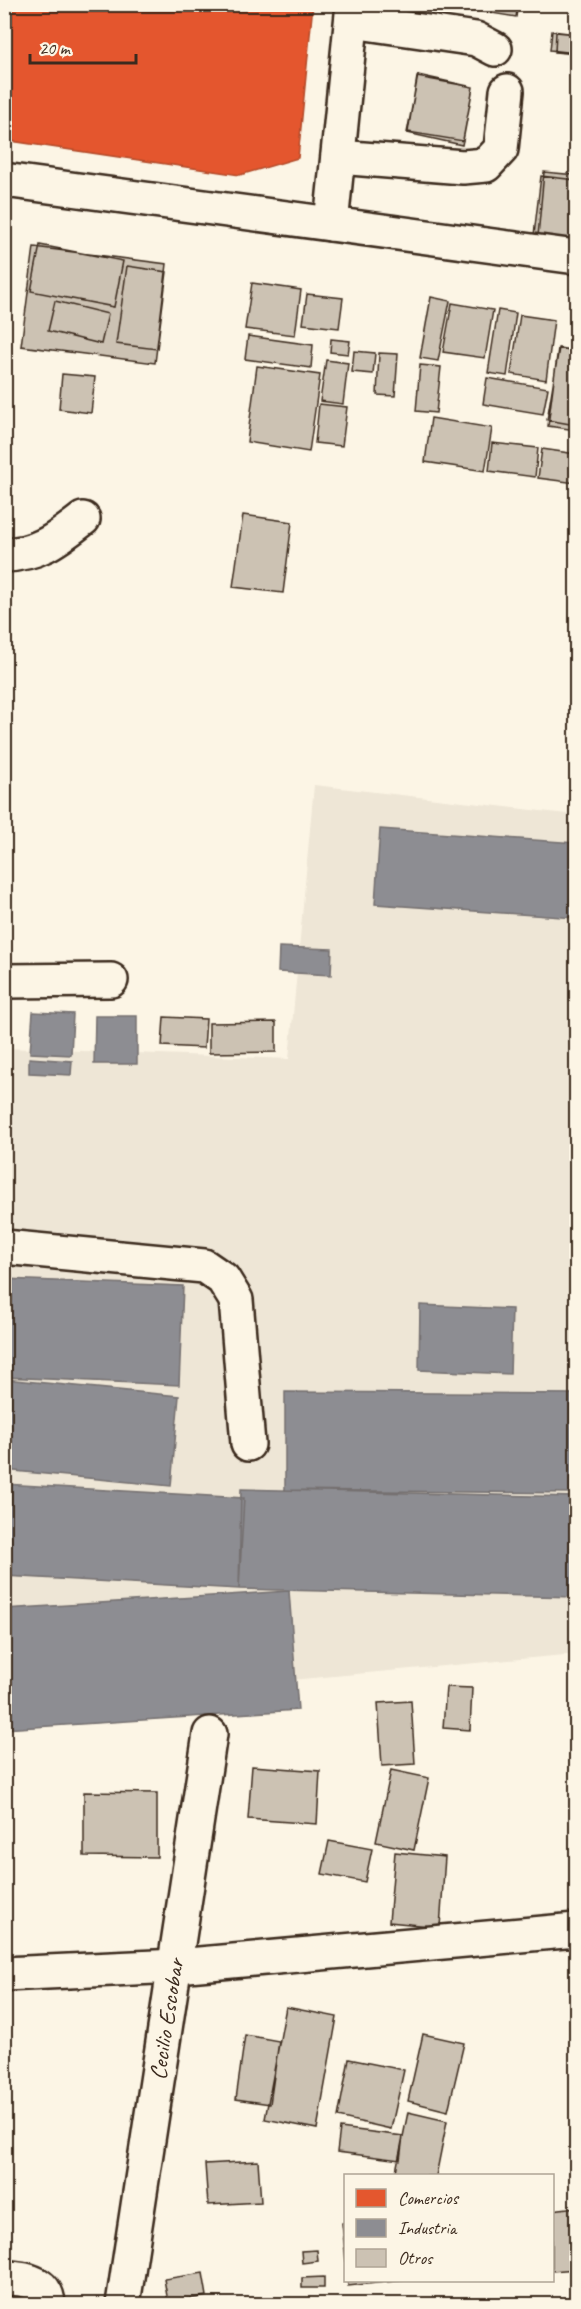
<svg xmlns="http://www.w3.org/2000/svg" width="581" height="2309" viewBox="0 0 581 2309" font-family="Caveat,sans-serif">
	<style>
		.built { fill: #eee6d6 }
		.shops { fill: #e4572e; stroke: #b14a29; stroke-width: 1.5 }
		.industry { fill: #8d8d92; stroke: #746f6f; stroke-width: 1.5 }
		.building { fill: #ccc2b3; stroke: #3b2a1e; stroke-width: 1.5 }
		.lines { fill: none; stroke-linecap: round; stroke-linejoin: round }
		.minor-casing { stroke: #3b2a1e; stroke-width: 38 }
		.minor { stroke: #fcf5e5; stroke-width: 33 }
		.labels { text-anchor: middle; stroke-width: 6; stroke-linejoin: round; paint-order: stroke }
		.street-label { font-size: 24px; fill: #3b2a1e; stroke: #fcf5e5 }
	</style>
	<rect width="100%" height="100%" fill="#fcf5e5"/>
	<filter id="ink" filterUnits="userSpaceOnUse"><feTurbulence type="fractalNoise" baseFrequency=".0167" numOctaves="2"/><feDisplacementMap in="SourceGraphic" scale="12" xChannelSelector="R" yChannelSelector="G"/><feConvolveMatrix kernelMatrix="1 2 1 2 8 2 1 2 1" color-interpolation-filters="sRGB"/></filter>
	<g filter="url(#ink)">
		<!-- built -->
		<path class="built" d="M314 785 576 815V1654L5 1706V1048L289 1059Z"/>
		<!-- shops -->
		<path class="shops" d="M4 4H313L298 158 240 175 4 140Z"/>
		<!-- industry -->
		<path class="industry" d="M380 829 576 843V918L375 904Z
			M279 947 332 949 331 975 278 972Z
			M33 1012 73 1014 71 1055 30 1053Z
			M95 1016H137V1064H94Z
			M29 1058 72 1061 71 1075 29 1073Z
			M4 1279 183 1286 179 1385 4 1377Z
			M420 1305 512 1309 510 1374 419 1370Z
			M4 1379 179 1396 171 1486 4 1470Z
			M285 1392 576 1394V1493L285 1490Z
			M4 1484 244 1498 239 1589 4 1576Z
			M241 1489 576 1497V1597L239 1589Z
			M289 1591 298 1710 4 1729V1609Z"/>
		<!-- building -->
		<path class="building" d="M455 4H518L516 17 454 7Z
			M490 4H517L516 9Z
			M552 31 576 34V53L550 50Z
			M556 32 576 34V54L555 52Z
			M418 75 473 87 462 145 407 133Z
			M417 77 473 87 463 141 408 132Z
			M544 172 576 175V240L538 236Z
			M541 176 576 180V240L534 235Z
			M40 245 123 261 114 307 31 291Z
			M34 247 167 264 155 363 21 346Z
			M127 266 167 272 157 349 116 344Z
			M252 283 301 290 295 335 245 329Z
			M307 294 343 298 339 328 303 324Z
			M431 297 450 301 438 361 420 358Z
			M55 301 108 314 101 344 48 331Z
			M452 303 493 310 485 358 443 352Z
			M498 310 516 313 507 376 488 373Z
			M520 315 554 320 546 380 511 374Z
			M248 336 313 345 311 368 245 359Z
			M331 339 350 341 348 354 330 352Z
			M558 348 576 351V430L548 426Z
			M559 348 576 351V425L547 420Z
			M354 351 375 353 373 374 352 372Z
			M379 353 398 354 395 396 377 395Z
			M326 360 348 363 343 404 320 401Z
			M420 365 441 367 436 413 416 411Z
			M257 366 320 375 309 452 247 442Z
			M62 374 95 377 91 413 59 409Z
			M487 378 548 388 543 414 483 404Z
			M319 404 347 407 342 446 315 443Z
			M431 418 492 428 485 471 425 462Z
			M492 443 538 448 535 477 489 471Z
			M542 449 576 454V483L538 478Z
			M243 515 292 522 283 593 233 587Z
			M164 1017 206 1019 204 1048 162 1046Z
			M276 1022V1052L209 1053V1023Z
			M446 1687 472 1688 470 1730 443 1728Z
			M411 1701 415 1764 382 1766 378 1703Z
			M252 1766 320 1771 317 1824 248 1819Z
			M391 1770 429 1778 414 1850 376 1842Z
			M84 1792 157 1793V1857L84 1856Z
			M329 1841 372 1849 365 1882 322 1874Z
			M395 1852 445 1857 440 1927 389 1922Z
			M286 2007 337 2017 317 2129 265 2119Z
			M423 2034 464 2043 448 2111 408 2101Z
			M245 2035 279 2041 270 2104 236 2099Z
			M349 2059 404 2070 391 2129 338 2117Z
			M408 2112 447 2121 436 2176H395Z
			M340 2128 403 2136 400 2160 337 2152Z
			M258 2161 261 2202 208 2205 205 2164Z
			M576 2207V2269L552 2271V2210Z
			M346 2222V2262L342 2223Z
			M317 2250 318 2261 302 2263 301 2251Z
			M203 2273 207 2296 168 2302 164 2279Z
			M324 2277V2288H302V2278Z
			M347 2280H406L348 2286Z"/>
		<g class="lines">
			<!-- minor casing -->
			<g class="minor-casing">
				<g id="minor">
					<path d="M352 21 476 39 495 49"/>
					<path d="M338 157 463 167 486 165 501 149 507 91"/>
					<path d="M4 180 576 257"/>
					<path d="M331 224 353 4"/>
					<path d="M4 555C39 554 57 539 83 519"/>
					<path d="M4 981 111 980"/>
					<path d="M4 1247 204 1266 223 1279 236 1300 248 1444"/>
					<path d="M4 1974 177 1966 576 1930"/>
					<path d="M4 2278C23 2278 47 2281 48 2304"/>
					<path id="s1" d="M123 2304 210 1734"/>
				</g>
			</g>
			<!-- minor -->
			<use href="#minor" class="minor"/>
		</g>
	</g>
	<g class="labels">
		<!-- street labels -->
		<g class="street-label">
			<text dy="8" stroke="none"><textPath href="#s1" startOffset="288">Cecilio Escobar</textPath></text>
		</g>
	</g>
	<!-- margin -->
	<rect width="581" height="2309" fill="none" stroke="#fcf5e5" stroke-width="24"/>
	<rect x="12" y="12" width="557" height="2285" fill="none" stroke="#3b2a1e" stroke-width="2" filter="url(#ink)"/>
	<!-- legend -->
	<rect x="344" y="2174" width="210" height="108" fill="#fcf5e5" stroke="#afa495" stroke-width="1.5"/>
	<rect x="356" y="2189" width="30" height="18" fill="#e4572e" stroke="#afa495" stroke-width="1.5"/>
	<text x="398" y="2204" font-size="18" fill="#3b2a1e">Comercios</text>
	<rect x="356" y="2219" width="30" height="18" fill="#8d8d92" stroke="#afa495" stroke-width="1.5"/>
	<text x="398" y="2234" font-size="18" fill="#3b2a1e">Industria</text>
	<rect x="356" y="2249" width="30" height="18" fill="#ccc2b3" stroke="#afa495" stroke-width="1.5"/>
	<text x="398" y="2264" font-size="18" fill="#3b2a1e">Otros</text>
	<!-- scale -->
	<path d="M30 54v9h106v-9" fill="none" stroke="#3b2a1e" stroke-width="3"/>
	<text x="39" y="54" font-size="18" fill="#3b2a1e" stroke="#fcf5e5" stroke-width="4.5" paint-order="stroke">20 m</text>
</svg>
